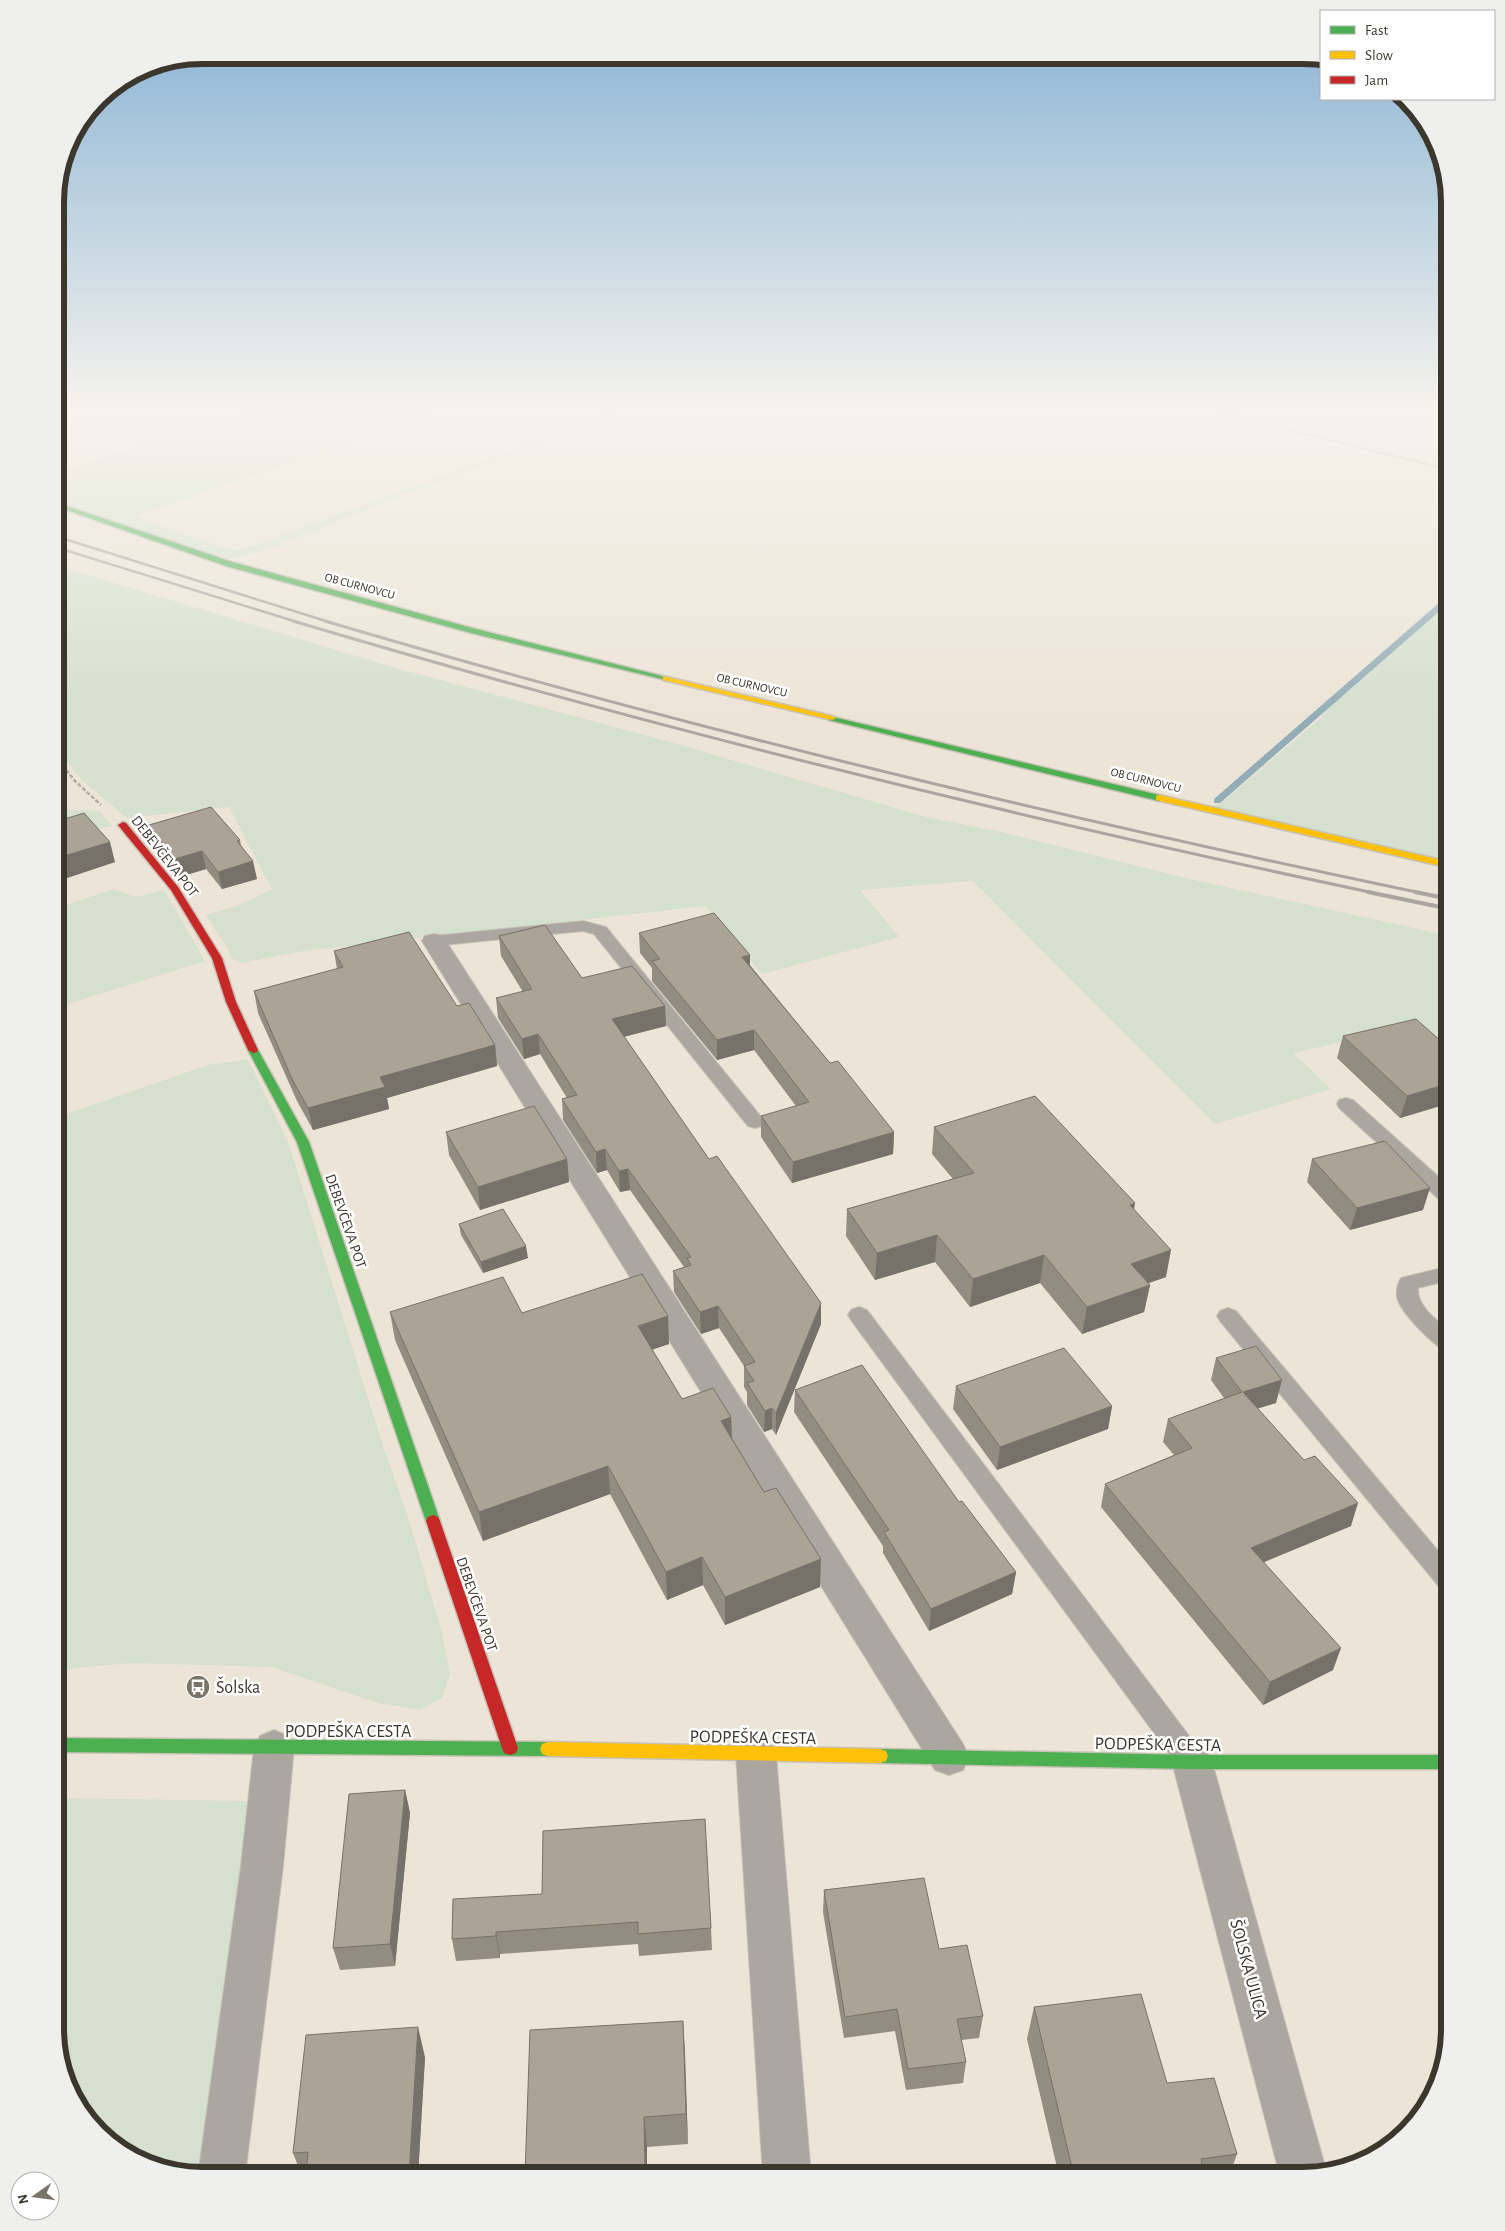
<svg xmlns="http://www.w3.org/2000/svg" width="1505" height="2231" viewBox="0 0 1505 2231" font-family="'Alegreya Sans',sans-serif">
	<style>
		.green { fill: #d5e0ce }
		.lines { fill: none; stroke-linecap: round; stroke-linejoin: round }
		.stream { fill: #92adb7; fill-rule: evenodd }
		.lane-casing { stroke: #c7c1b6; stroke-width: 2 }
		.street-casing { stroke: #c7c1b6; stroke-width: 2 }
		.fast-casing { stroke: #c7c1b6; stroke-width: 3 }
		.slow-casing { stroke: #c7c1b6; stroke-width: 3 }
		.jam-casing { stroke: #c7c1b6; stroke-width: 3 }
		.path-far1 { stroke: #b0aba3; stroke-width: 2; stroke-dasharray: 3 1; stroke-linecap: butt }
		.path { stroke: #b0aba3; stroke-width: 2.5; stroke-dasharray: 4 2; stroke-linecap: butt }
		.lane { fill: #aca6a0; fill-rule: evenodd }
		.street { fill: #aca6a0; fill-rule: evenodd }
		.fast { fill: #4caf50; fill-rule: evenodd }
		.slow { fill: #ffc107; fill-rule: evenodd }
		.jam { fill: #c62828; fill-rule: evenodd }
		.rail-far2 { stroke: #aba59f; stroke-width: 2.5 }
		.rail-far1 { stroke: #aba59f; stroke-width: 3 }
		.rail { stroke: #aba59f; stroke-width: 4 }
		.wall { fill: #928c81 }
		.shaded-wall { fill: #777269 }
		.building { fill: #aaa396; stroke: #777269 }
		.labels { text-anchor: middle; stroke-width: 5; stroke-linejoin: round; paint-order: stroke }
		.far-street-label { font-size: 12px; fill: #3c372d; stroke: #fff }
		.street-label { font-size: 15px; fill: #3c372d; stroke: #fff }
		.near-poi-label { font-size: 18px; fill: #3c372d; stroke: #fff; text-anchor: start }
		.near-street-label { font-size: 18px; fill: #3c372d; stroke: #fff }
		.rim { fill: none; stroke: #3c372d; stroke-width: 6 }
	</style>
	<rect width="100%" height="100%" fill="#ece4d6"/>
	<!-- green -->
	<path class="green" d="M257 408H447L134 517 227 549 236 550 259 544 623 408H637L401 496 262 551 228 559 55 501V472Z
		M55 565 396 668 670 742 926 817 1001 832 1185 878 1450 936V1065L1407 1027 1293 1053 1331 1089 1215 1124 973 881 860 890 899 937 762 974 705 906 303 951 241 963 231 958 229 951 206 915 237 906 272 889 229 807 127 818 82 780 55 746Z
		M1450 600V861L1213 807 1226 799 1320 719 1328 706Z
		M55 809 99 811 112 826 89 830 55 828Z
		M113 889 136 897 164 890 205 961 55 1008V909Z
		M248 1059 289 1145 382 1443 409 1520 442 1633 450 1674 442 1698 420 1710 378 1703 272 1667 131 1663 75 1668 55 1674V1118L208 1065Z
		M55 1798 249 1801 206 2176H192L120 2151 74 2102 55 2029Z"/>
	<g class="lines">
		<!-- stream -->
		<path class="stream" d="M1447 596H1450V602L1220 803H1214V799Z"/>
		<!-- lane casing -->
		<g class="lane-casing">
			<path id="lane" d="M583 921 606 927 762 1118 764 1122 762 1126 755 1128 748 1126 594 934 583 931 434 946 428 945 426 941 428 937 434 936Z
				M1346 1098 1353 1100 1450 1187V1205L1443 1203 1339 1108 1337 1104 1339 1100Z
				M1450 1266V1280L1418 1288C1417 1307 1437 1320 1450 1332V1353C1436 1349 1399 1311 1397 1297 1396 1290 1398 1283 1401 1278Z
				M859 1307 867 1310 1202 1753 1205 1762 1202 1771 1192 1774 1182 1771 851 1320 848 1315 851 1310Z
				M1228 1308 1236 1311 1450 1565V1592L1441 1589 1220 1321 1217 1316 1220 1311Z"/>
		</g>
		<!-- street casing -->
		<g class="street-casing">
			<path id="street" d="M434 934 443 936 446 941 963 1744 969 1757 963 1770 949 1775 935 1770 422 941 425 936Z
				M274 1730 288 1736 294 1748 283 1866 245 2176H198L241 1866 254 1748 260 1736Z
				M756 1737 770 1743 776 1755 811 2176H763L736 1755 742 1743Z
				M1192 1744 1206 1749 1212 1762 1326 2170 1304 2176H1280L1172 1762 1178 1749Z"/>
		</g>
		<!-- fast casing -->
		<g class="fast-casing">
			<path id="fast" d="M55 502 232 562 476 629 670 678 666 680 471 633 226 566 55 506Z
				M829 716 1159 795 1163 798 1159 801 829 720Z
				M253 1047 258 1050 309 1142 440 1521 438 1525 433 1527 428 1525 426 1521 297 1142 248 1050Z
				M55 1738 548 1742 554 1744 556 1749 554 1754 548 1756 55 1752Z
				M880 1749 1192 1755H1450V1769H1192L880 1763 874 1761 872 1756 874 1751Z"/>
		</g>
		<!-- slow casing -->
		<g class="slow-casing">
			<path id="slow" d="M663 676 832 716 836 718 832 720 663 680Z
				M1159 795 1450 862V868L1156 800V796Z
				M548 1742 880 1749 886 1751 888 1756 886 1761 880 1763 548 1756 542 1754 540 1749 542 1744Z"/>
		</g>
		<!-- jam casing -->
		<g class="jam-casing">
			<path id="jam" d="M123 822 126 823 178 887 222 958 236 1002 258 1050 257 1052 253 1053 248 1050 226 1002 212 958 171 890 118 825Z
				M433 1515 438 1517 440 1521 518 1748 516 1753 510 1755 504 1753 502 1748 426 1521 428 1517Z"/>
		</g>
		<!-- path-far1 -->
		<path class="path-far1" d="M1202 408 1450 470"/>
		<!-- path -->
		<path class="path" d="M55 756 75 781 101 805"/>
		<!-- lane -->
		<use href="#lane" class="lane"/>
		<!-- street -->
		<use href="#street" class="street"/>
		<!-- fast -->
		<use href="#fast" class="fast"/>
		<!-- slow -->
		<use href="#slow" class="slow"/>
		<!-- jam -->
		<use href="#jam" class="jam"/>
		<!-- rail-far2 -->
		<path class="rail-far2" d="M55 536 329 622
			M55 547 297 622"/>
		<!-- rail-far1 -->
		<path class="rail-far1" d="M293 621C649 727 1010 816 1374 893
			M325 621C686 728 1052 816 1421 893"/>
		<!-- rail -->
		<path class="rail" d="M1368 892 1450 909
			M1415 892 1450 899"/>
	</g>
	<!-- wall -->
	<path class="wall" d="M55 822 115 862 67 878 55 864Z
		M149 825 240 840 241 846 257 879 222 889 206 869 179 877 153 843Z
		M639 933 750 965 830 1063 894 1132 893 1154 792 1183 761 1137V1116L796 1106 754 1050 717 1060 652 981V968L640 953Z
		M499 936 582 978 665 1006 666 1026 624 1037 709 1159 821 1303V1324L776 1435 772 1429 764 1432 747 1405V1392L744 1387V1366L719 1328 701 1334 674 1292 673 1271 684 1267 630 1190 620 1192 607 1170 597 1173 563 1120 562 1099 567 1098 540 1054 524 1059 498 1018 496 998 523 992 501 956Z
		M334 951 457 1006 495 1045 497 1066 387 1098 389 1109 313 1130 297 1101 258 1013 254 991 337 969Z
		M1343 1036 1450 1049V1103L1400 1118 1337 1058Z
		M934 1127 1134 1209 1166 1277 1148 1283 1150 1285 1144 1312 1082 1334 1040 1283 970 1307 935 1262 875 1280 846 1236 847 1209 953 1179 932 1154Z
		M446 1132 567 1159 569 1182 480 1210 449 1155Z
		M1312 1159 1423 1210 1350 1230 1307 1182Z
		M459 1224 528 1258 483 1273 461 1235Z
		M390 1312 522 1313 669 1344 652 1349 682 1399 731 1417 732 1438 820 1587 725 1625 703 1585 667 1600 610 1494 483 1541 395 1340Z
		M1216 1358 1276 1403 1257 1408 1351 1526 1264 1562 1333 1670 1263 1705 1101 1507 1105 1484 1174 1455 1163 1442 1168 1419 1224 1398 1211 1380Z
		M956 1386 1112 1406 1108 1429 997 1470 953 1409Z
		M795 1390 1016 1572 1012 1594 929 1631 883 1553V1546L794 1412Z
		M405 1790 410 1813 395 1966 340 1970 333 1948Z
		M824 1890 939 1949 983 2016 979 2038 961 2040 966 2062 963 2083 906 2090 895 2031 844 2038 823 1912Z
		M453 1899 711 1928 712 1950 639 1956 638 1944 500 1954V1958L456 1961 452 1939Z
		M1034 2007 1167 2083 1237 2154 1229 2176H1059L1027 2039Z
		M683 2021 688 2144 647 2147 530 2030Z
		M425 2057 418 2176H302L293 2153Z"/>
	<!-- shaded-wall -->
	<path class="shaded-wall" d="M110 842 115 862 67 878 61 857Z
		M202 851 206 869 179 877 175 859Z
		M253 861 257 879 222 889 218 872Z
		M750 955V975L742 957Z
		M665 1006 666 1026 614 1039 612 1019Z
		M754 1030V1050L717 1060V1040Z
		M538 1034 540 1054 524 1059 522 1039Z
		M495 1045 497 1066 387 1098 389 1109 313 1130 308 1108 380 1077Z
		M1450 1083V1103L1400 1118 1407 1096Z
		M894 1132 893 1154 792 1183 793 1162Z
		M605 1149 607 1170 597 1173 596 1152Z
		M567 1159 569 1182 480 1210 478 1187Z
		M628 1169 630 1190 620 1192 619 1171Z
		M1430 1188 1423 1210 1350 1230 1357 1208Z
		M1135 1203 1131 1230 1130 1205Z
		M937 1235 935 1262 875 1280 877 1253Z
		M526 1246 528 1258 483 1273 481 1262Z
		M1171 1250 1166 1277 1126 1291 1131 1264Z
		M1044 1255 1040 1283 970 1307 973 1279Z
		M1150 1285 1144 1312 1082 1334 1087 1307Z
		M821 1303V1324L776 1435V1413Z
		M718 1306 719 1328 701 1334 700 1312Z
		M668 1316 669 1344 640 1354 638 1326Z
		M1282 1380 1276 1403 1237 1415 1243 1392Z
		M1112 1406 1108 1429 997 1470 1000 1447Z
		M772 1408V1429L764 1432 765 1411Z
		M731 1417 732 1445 721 1421Z
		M608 1466 610 1494 483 1541 479 1512Z
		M1358 1503 1351 1526 1245 1570 1251 1548Z
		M702 1557 703 1585 667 1600 666 1572Z
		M821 1559 820 1587 725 1625V1597Z
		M1016 1572 1012 1594 929 1631 931 1609Z
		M1341 1648 1333 1670 1263 1705 1270 1682Z
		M405 1790 410 1813 395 1966 390 1944Z
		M496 1932 500 1954V1958L496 1936Z
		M683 2021 685 2052 688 2144 686 2114Z
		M418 2027 425 2057 418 2176H409Z
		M644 2117 647 2147V2176H645Z"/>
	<!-- building -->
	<path class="building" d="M211 807 240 840 237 841 253 861 218 872 202 851 175 859 149 825Z
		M84 813 110 842 61 857 55 850V822Z
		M714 913 750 955 742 957 830 1063 838 1061 894 1132 793 1162 761 1116 809 1102 754 1030 717 1040 652 961 660 959 639 933Z
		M545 925 582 978 632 966 665 1006 612 1019 709 1159 717 1156 821 1303 776 1413 772 1408 765 1411 747 1383 754 1381 744 1366 755 1362 718 1306 700 1312 673 1271 691 1265 687 1258 691 1257 628 1169 619 1171 605 1149 596 1152 562 1099 577 1095 538 1034 522 1039 496 998 532 989 499 936Z
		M409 932 457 1006 469 1003 495 1045 380 1077 385 1087 308 1108 292 1079 254 991 343 967 334 951Z
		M1416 1019 1450 1049V1083L1407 1096 1343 1036Z
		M1035 1096 1135 1203 1130 1205 1171 1250 1131 1264 1150 1285 1087 1307 1044 1255 973 1279 937 1235 877 1253 847 1209 974 1173 934 1127Z
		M534 1106 567 1159 478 1187 446 1132Z
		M1385 1141 1430 1188 1357 1208 1312 1159Z
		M503 1209 526 1246 481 1262 459 1224Z
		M642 1274 668 1316 638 1326 682 1399 713 1388 731 1417 721 1421 764 1492 776 1488 821 1559 725 1597 702 1557 666 1572 608 1466 479 1512 390 1312 503 1277 522 1313Z
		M1256 1346 1282 1380 1243 1392 1304 1460 1315 1456 1358 1503 1251 1548 1341 1648 1270 1682 1105 1484 1192 1448 1168 1419 1242 1392 1216 1358Z
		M1064 1348 1112 1406 1000 1447 956 1386Z
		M862 1365 959 1502 962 1501 1016 1572 931 1609 884 1532 889 1530 795 1390Z
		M405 1790 390 1944 333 1948 349 1794Z
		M705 1819 711 1928 638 1934V1922L496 1932V1936L452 1939 453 1899 542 1894 543 1831Z
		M924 1878 939 1949 967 1945 983 2016 957 2019 966 2062 908 2069 897 2009 845 2017 824 1890Z
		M1141 1994 1167 2083 1214 2078 1237 2154 1201 2159 1205 2176H1074L1034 2007Z
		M683 2021 686 2114 644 2117 645 2176H525L530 2030Z
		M418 2027 409 2176H306L308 2152 293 2153 306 2035Z
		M984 2167 986 2176H912Z"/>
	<!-- sky -->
	<linearGradient id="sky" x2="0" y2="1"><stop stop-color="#85b1d4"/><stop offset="0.57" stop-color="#f6f3ed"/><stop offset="1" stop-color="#f6f3ed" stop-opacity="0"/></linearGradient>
	<rect width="1505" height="721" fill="url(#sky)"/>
	<!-- icons -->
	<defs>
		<g id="bus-disc" transform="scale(1.25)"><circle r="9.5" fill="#7a7468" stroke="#fff"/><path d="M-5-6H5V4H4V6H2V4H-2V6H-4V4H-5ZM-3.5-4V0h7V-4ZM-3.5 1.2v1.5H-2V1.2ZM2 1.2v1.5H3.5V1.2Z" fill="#fff"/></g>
	</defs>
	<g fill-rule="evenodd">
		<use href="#bus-disc" x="198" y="1687"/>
	</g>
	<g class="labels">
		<!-- far-street labels -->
		<g class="far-street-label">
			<text transform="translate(360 586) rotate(15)" y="4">OB CURNOVCU</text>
			<text transform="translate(752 685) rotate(13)" y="4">OB CURNOVCU</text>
			<text transform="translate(1146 780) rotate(14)" y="4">OB CURNOVCU</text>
		</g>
		<!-- street labels -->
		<g class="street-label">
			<text transform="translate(165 856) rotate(52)" y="5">DEBEVČEVA POT</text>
			<text transform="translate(346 1221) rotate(71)" y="5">DEBEVČEVA POT</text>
			<text transform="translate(477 1604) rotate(71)" y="5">DEBEVČEVA POT</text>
		</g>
		<!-- near-poi labels -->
		<g class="near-poi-label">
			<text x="216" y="1693">Šolska</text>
		</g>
		<!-- near-street labels -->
		<g class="near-street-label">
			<text x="348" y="1737">PODPEŠKA CESTA</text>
			<text transform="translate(753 1737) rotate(1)" y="6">PODPEŠKA CESTA</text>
			<text transform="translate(1158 1744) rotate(1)" y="6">PODPEŠKA CESTA</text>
			<text transform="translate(1249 1969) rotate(75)" y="6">ŠOLSKA ULICA</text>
		</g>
	</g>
	<!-- crop -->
	<path d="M0 0H1505V2231H0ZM202 64H1303A138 138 0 0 1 1441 202V2029A138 138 0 0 1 1303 2167H202A138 138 0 0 1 64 2029V202A138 138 0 0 1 202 64Z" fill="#efefee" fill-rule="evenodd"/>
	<path class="rim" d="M202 64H1303A138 138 0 0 1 1441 202V2029A138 138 0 0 1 1303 2167H202A138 138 0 0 1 64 2029V202A138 138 0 0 1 202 64Z"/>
	<!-- legend -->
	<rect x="1320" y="10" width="175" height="90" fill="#ffffff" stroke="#b1afab"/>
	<rect x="1330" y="26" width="25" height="8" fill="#4caf50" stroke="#b1afab"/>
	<text x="1365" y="35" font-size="15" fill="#3c372d">Fast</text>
	<rect x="1330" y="51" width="25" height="8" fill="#ffc107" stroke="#b1afab"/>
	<text x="1365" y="60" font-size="15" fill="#3c372d">Slow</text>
	<rect x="1330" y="76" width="25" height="8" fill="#c62828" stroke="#b1afab"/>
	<text x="1365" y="85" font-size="15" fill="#3c372d">Jam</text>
	<!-- north arrow -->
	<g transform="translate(35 2196) rotate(256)"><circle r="24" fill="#ffffff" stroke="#b1afab"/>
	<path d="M0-4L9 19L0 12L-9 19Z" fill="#7a7468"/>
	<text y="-8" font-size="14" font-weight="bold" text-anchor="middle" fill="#3c372d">N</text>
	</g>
</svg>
